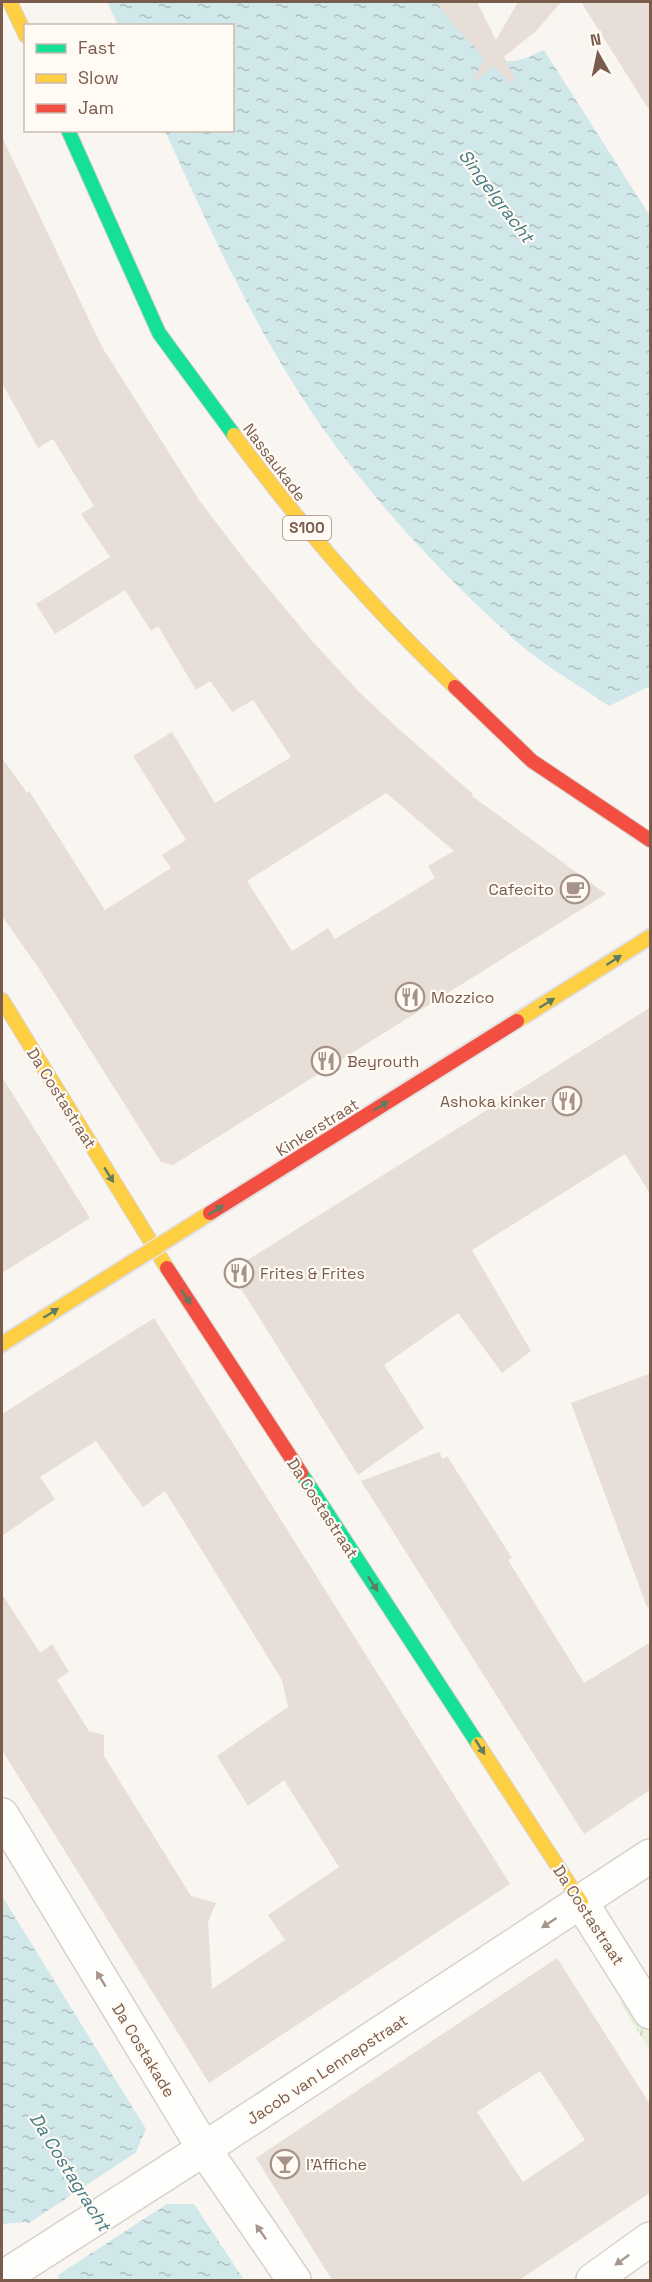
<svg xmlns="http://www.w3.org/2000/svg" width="652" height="2282" viewBox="0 0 652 2282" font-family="'Space Grotesk',sans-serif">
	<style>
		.grass { fill: url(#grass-tufts) }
		.water { fill: url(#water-ripples) }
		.pier { fill: #f9f5f0 }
		.building { fill: #e6ded7; fill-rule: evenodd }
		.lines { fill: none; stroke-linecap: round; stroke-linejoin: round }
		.street-casing { stroke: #d7d1cb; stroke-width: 36 }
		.fast-casing { stroke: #d9d2cb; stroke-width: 16 }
		.slow-casing { stroke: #d9d2cb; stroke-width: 16 }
		.jam-casing { stroke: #d9d2cb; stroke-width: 16 }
		.street { stroke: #fefefd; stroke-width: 33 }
		.fast { stroke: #16e098; stroke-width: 14 }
		.slow { stroke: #ffcf43; stroke-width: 14 }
		.jam { stroke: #f24e42; stroke-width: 14 }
		.tram { stroke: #e6e3e7; stroke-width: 1.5 }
		.oneway { fill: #617d60 }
		.oneway2 { fill: #a8958b }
		.labels { text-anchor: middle; stroke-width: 4.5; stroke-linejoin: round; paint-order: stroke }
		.shield { fill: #fffaf3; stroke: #a28b7f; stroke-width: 1.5 }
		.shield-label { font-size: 15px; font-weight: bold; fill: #7a5c4d }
		.street-label { font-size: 16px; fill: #7a5c4d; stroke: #fffaf3 }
		.poi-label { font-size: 16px; fill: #7a5c4d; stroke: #fffaf3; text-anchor: start }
		.water-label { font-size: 18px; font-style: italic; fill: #437c86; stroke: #fffaf3 }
	</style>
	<defs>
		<pattern id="grass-tufts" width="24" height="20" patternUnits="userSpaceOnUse" patternTransform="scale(1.5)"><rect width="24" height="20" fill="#e7f0db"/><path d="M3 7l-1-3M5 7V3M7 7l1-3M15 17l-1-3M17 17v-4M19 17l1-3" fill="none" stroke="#c0c6b4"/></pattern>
		<pattern id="water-ripples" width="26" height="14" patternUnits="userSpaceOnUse" patternTransform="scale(1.5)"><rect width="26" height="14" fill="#d0e8ea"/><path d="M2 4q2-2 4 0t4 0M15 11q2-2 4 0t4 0" fill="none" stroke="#aebfc0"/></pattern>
	</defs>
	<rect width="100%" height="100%" fill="#f9f5f0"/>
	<!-- grass -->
	<path class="grass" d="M650 1984V2051L620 2002Z"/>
	<!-- water -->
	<path class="water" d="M107 2H448C461 22 485 65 513 61 523 60 534 54 544 50L650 216V686L609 706C579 685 544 666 516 641 451 583 387 516 335 445 264 349 214 239 165 131L232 130V26L118 25Z
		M2 1896 146 2129 135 2154 167 2204H194L244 2280H59L58 2275 26 2222 2 2224Z"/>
	<!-- pier -->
	<path class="pier" d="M135 2153 167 2204 58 2275 26 2225Z"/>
	<!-- building -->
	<path class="building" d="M436 2H477L496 40 518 2H561L537 30 504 57 515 80 510 83 493 66 476 81 473 79 485 58 454 26Z
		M581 2H651V113Z
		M2 137 102 347 199 500 244 559 314 643 360 693 402 732 473 794 472 796 606 894 173 1165 161 1162 38 967 2 916V758L27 793 29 791 105 910 171 868 162 855 186 840 133 756 172 732 215 803 291 757 253 700 232 712 210 681 196 690 158 626 151 631 125 590 55 634 36 604 110 557 81 514 94 506 53 439 38 448 2 383ZM386 793 454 851 428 866 435 878 335 939 328 928 292 951 247 881Z
		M651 1007V1195L625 1154 472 1250 531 1351 502 1373 458 1313 384 1365 424 1428 358 1475 230 1271Z
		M2 1077 90 1218 2 1273Z
		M154 1318 510 1884 209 2083 2 1750V1594L40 1653 52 1644 69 1672 57 1680 89 1731 104 1735V1756L191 1896 216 1903 208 1922 212 1989 285 1940 268 1915 339 1867 284 1780 248 1806 217 1756 288 1707 282 1680 165 1491 143 1507 96 1441 40 1477 55 1499 2 1536V1414Z
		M651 1373V1606L647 1607 571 1403Z
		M439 1452 443 1459 447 1456 512 1558 508 1560 584 1683 651 1642V1789L584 1834 361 1481Z
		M557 1958 651 2106V2192L519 2280H332L256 2158ZM540 2071 585 2140 523 2182 477 2112Z"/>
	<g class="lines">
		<!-- street casing -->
		<g class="street-casing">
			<path id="street" d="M2 1815 204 2149 294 2280
				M581 1902 650 2012
				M2 2278 204 2149 650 1856
				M593 2280 650 2239"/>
		</g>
		<!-- fast casing -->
		<g class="fast-casing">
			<path id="fast" d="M68 130 159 333 234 435
				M301 1473 478 1744"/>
		</g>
		<!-- slow casing -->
		<g class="slow-casing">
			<path id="slow" d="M10 2 26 36
				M234 435C300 525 374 610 455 687
				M2 1000 167 1268
				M517 1021 650 937
				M2 1344 210 1213
				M478 1744 581 1902"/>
		</g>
		<!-- jam casing -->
		<g class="jam-casing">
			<path id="jam" d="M455 687 532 761 650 840
				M210 1213 517 1021
				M167 1268 301 1473"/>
		</g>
		<!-- street -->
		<use href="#street" class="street"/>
		<!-- fast -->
		<use href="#fast" class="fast"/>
		<!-- slow -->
		<use href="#slow" class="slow"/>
		<!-- jam -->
		<use href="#jam" class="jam"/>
		<!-- tram -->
		<path class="tram" d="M2 1334 650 927
			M2 1354 650 947"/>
	</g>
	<!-- one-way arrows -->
	<defs><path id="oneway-solid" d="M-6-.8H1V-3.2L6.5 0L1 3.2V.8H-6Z" transform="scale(1.5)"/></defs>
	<g class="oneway">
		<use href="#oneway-solid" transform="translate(614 960) rotate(-33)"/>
		<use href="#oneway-solid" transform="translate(547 1003) rotate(-32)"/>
		<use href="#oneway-solid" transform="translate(381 1106) rotate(-32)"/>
		<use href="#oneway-solid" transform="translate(109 1175) rotate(58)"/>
		<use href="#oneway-solid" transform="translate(216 1210) rotate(-32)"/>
		<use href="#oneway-solid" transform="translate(186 1297) rotate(57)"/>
		<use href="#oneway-solid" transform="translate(51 1313) rotate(-32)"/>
		<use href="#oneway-solid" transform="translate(373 1584) rotate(57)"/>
		<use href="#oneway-solid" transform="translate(480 1747) rotate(57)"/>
	</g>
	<g class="oneway2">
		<use href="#oneway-solid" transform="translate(549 1923) rotate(147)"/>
		<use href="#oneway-solid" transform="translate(101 1979) rotate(-121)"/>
		<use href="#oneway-solid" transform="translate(261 2232) rotate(-125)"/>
		<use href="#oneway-solid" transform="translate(622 2260) rotate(144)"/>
	</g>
	<!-- icons -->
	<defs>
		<g id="cafe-ring" transform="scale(1.5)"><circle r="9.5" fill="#fffaf3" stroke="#a69286" stroke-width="1.5"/><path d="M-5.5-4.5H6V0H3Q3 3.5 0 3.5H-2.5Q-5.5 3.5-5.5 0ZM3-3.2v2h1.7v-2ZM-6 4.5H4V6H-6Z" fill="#a69286"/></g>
		<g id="restaurant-ring" transform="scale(1.5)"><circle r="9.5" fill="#fffaf3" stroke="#a69286" stroke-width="1.5"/><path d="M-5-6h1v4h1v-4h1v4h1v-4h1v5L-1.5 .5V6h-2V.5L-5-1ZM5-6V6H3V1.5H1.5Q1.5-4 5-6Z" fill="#a69286"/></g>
		<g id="bar-ring" transform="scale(1.5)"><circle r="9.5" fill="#fffaf3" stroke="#a69286" stroke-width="1.5"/><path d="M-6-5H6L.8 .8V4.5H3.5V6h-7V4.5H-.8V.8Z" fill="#a69286"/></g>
	</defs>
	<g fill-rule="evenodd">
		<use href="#cafe-ring" x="575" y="889"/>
		<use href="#restaurant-ring" x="410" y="997"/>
		<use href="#restaurant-ring" x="326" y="1061"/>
		<use href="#restaurant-ring" x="567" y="1101"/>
		<use href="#restaurant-ring" x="239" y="1273"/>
		<use href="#bar-ring" x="285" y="2164"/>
	</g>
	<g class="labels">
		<!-- shield labels -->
		<rect class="shield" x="283" y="516" width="48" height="24" rx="4.5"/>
		<g class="shield-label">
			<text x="307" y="533">S100</text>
		</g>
		<!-- street labels -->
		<g class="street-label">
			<text transform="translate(275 462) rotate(53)" y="6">Nassaukade</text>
			<text transform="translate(62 1098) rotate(58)" y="6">Da Costastraat</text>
			<text transform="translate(317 1127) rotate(-32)" y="6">Kinkerstraat</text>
			<text transform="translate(323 1508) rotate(57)" y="6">Da Costastraat</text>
			<text transform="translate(589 1915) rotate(57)" y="6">Da Costastraat</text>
			<text transform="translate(144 2050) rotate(59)" y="6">Da Costakade</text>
			<text transform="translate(327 2069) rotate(-33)" y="6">Jacob van Lennepstraat</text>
		</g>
		<!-- poi labels -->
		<g class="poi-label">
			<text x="554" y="895" text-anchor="end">Cafecito</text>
			<text x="431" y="1003">Mozzico</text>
			<text x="347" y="1067">Beyrouth</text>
			<text x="546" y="1107" text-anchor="end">Ashoka kinker</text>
			<text x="260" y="1279">Frites &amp; Frites</text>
			<text x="306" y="2170">l'Affiche</text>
		</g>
		<!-- water labels -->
		<g class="water-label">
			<text transform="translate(496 196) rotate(53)" y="6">Singelgracht</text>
			<text transform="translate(70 2172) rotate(58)" y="6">Da Costagracht</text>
		</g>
	</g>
	<!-- border -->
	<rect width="652" height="2282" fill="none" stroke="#7a5c4d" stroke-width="6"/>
	<!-- legend -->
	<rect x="24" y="24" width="210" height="108" fill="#fffaf3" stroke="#cabbb1" stroke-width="1.5"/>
	<rect x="36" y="44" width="30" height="9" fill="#16e098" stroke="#cabbb1" stroke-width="1.5"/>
	<text x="78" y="54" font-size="18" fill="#7a5c4d">Fast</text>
	<rect x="36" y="74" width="30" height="9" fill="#ffcf43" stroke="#cabbb1" stroke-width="1.5"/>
	<text x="78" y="84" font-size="18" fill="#7a5c4d">Slow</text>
	<rect x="36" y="104" width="30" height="9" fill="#f24e42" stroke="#cabbb1" stroke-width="1.5"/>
	<text x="78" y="114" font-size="18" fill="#7a5c4d">Jam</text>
	<!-- north arrow -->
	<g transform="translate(598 54) rotate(351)" stroke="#fffaf3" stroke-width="4.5" paint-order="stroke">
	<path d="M0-4.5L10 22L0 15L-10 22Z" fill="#7a5c4d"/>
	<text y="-9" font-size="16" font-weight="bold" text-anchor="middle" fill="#7a5c4d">N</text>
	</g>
</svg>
